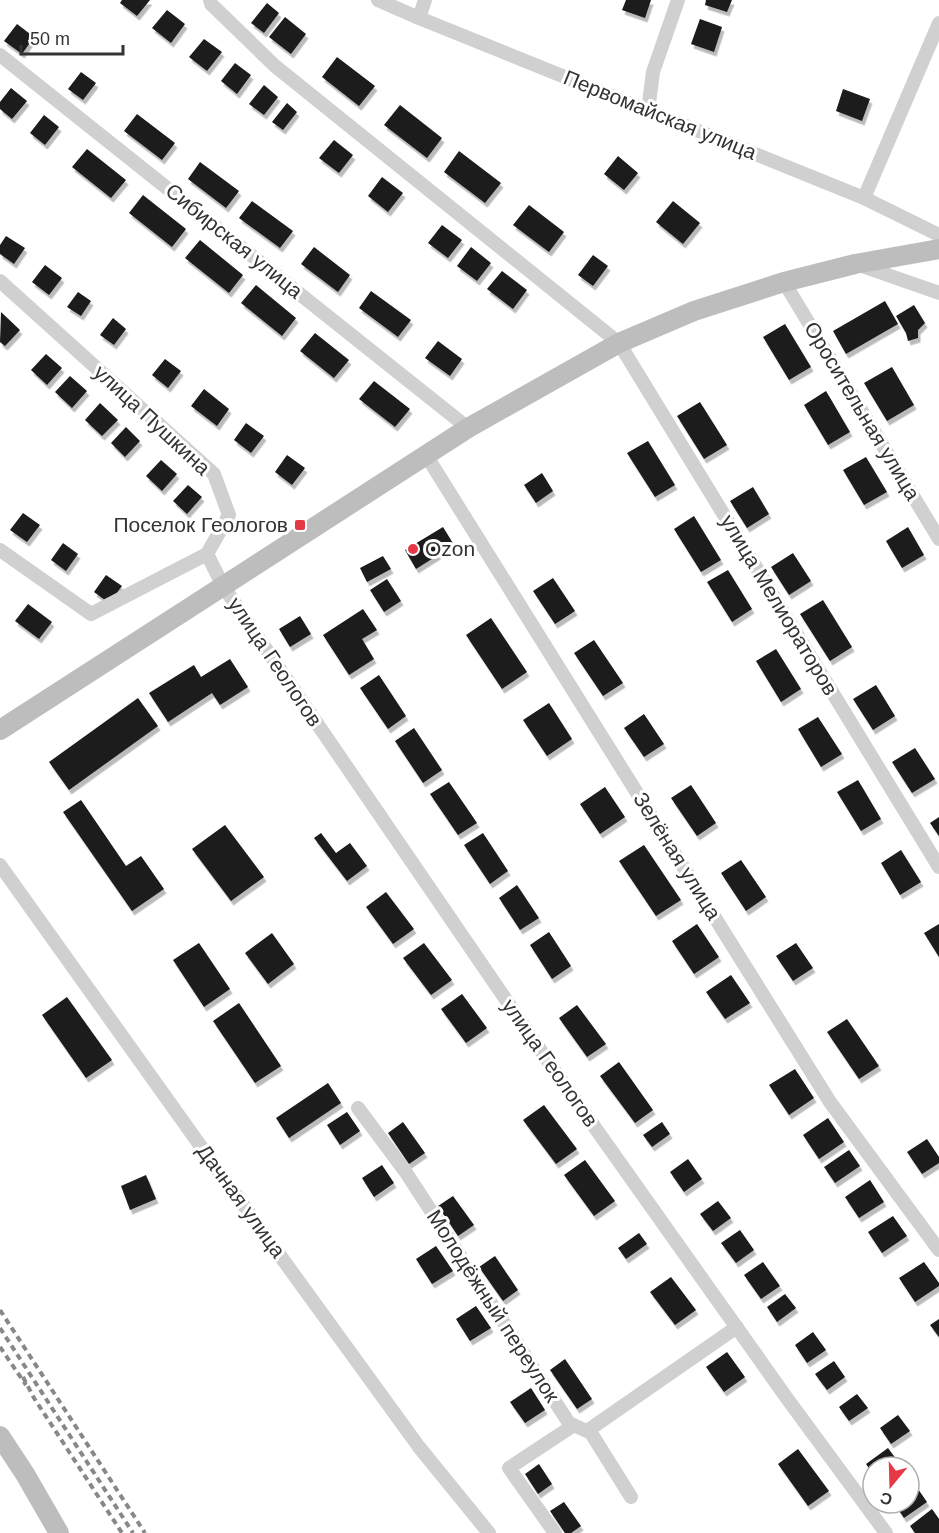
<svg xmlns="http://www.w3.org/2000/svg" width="939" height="1533" viewBox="0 0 939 1533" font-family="Arial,sans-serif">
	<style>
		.building { fill: #1a1a1a; filter: url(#shadow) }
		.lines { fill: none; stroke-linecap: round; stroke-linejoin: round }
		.street { stroke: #d0d0d0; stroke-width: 14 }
		.secondary { stroke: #bdbdbd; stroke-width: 20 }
		.rail { stroke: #888; stroke-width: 4; stroke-dasharray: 6 4.5; stroke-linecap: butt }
		.poi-dot { fill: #e63946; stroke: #fff; stroke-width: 2 }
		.labels { text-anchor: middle; stroke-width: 6; stroke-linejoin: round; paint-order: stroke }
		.street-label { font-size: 21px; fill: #333; stroke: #fff }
		.poi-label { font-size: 21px; fill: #333; stroke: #fff; text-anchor: end }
	</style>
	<defs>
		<filter id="shadow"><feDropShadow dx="2.5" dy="4.5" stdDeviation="0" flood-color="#0004"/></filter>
	</defs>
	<rect width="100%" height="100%" fill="#fff"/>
	<!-- building -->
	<path class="building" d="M122 0H150L137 16 120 3Z
		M626 0H651L645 18 622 10Z
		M706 0H732L727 12 705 5Z
		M267 3 279 13 264 33 251 23Z
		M167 10 185 24 171 43 152 28Z
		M285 17 306 34 291 54 269 37Z
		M700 19 722 27 714 52 691 44Z
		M17 24 34 37 22 54 4 41Z
		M204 39 222 52 207 71 189 57Z
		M337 57 375 86 359 106 322 77Z
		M235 63 251 75 237 94 221 81Z
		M81 72 96 83 83 100 68 89Z
		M264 85 278 97 264 115 249 104Z
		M11 88 27 101 12 119 0 109V102Z
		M843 89 870 99 862 121 836 111Z
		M287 103 297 112 283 130 272 122Z
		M400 105 442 138 427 158 384 125Z
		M137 114 175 143 162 160 124 131Z
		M44 115 59 127 45 145 30 133Z
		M334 140 353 155 339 173 319 158Z
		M87 149 126 180 111 198 72 167Z
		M459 151 501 183 485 203 444 172Z
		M618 156 638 173 624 190 604 174Z
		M200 162 239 191 226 208 188 179Z
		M382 177 403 193 388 212 368 196Z
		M143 195 186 229 172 247 129 213Z
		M252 201 293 231 280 248 239 218Z
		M673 201 700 223 683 244 656 222Z
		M529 205 564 232 549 252 513 225Z
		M442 225 462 240 448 258 428 243Z
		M6 236 25 248 14 264 0 254V245Z
		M200 240 243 275 229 293 185 258Z
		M314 247 350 275 338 292 301 264Z
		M471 247 491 263 477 281 457 266Z
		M593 255 608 266 593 286 578 275Z
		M45 265 62 278 49 295 32 282Z
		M502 271 527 290 513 309 487 289Z
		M256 285 296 318 282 336 241 303Z
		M371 291 411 320 398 337 359 308Z
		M78 292 91 301 81 316 67 307Z
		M885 301 898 324 846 354 833 331Z
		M914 305 925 323 918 330V338L908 341 906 333 896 316Z
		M1 312 20 330 5 346 0 342Z
		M113 318 126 329 114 345 100 335Z
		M785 324 811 367 789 380 763 337Z
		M315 333 349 360 334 378 300 351Z
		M438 341 462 359 450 376 425 358Z
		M46 354 62 368 47 385 31 370Z
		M165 359 181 371 168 388 152 375Z
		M892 367 914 405 887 421 864 383Z
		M70 376 87 391 72 408 55 392Z
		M374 381 410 409 395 427 359 399Z
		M204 389 229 409 217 426 191 406Z
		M826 391 850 432 828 445 804 405Z
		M700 402 727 445 704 459 677 416Z
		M100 403 118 420 102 436 85 420Z
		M246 423 264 436 251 453 234 440Z
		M126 427 140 441 125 457 111 443Z
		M648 441 675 485 655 497 627 453Z
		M287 455 305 468 292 485 275 472Z
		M866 457 887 492 864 505 843 470Z
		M161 460 177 474 162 491 146 476Z
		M542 473 553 491 536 503 524 485Z
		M188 485 202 497 187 514 173 501Z
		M753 487 769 514 747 528 730 501Z
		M23 513 40 525 27 542 10 530Z
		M694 516 721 560 701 572 674 529Z
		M443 527 454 545 416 569 405 550Z
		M908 527 924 555 902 568 886 541Z
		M63 543 78 554 66 571 51 560Z
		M793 553 811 581 789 595 771 567Z
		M383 556 391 569 367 582 360 568Z
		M728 570 752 609 732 622 707 582Z
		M106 575 122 586 109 603 94 592Z
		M553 578 575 611 555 624 533 591Z
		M387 579 401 601 384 612 370 590Z
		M823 600 852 647 830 661 800 614Z
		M28 604 52 622 39 639 15 621Z
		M363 609 377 630 362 639 374 659 349 675 323 635Z
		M300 616 311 634 290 647 279 629Z
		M491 618 527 672 502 689 466 635Z
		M594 640 623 683 603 696 574 653Z
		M776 649 801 689 781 702 756 661Z
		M230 659 248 687 220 705 212 693 168 722 149 693 194 665 201 677Z
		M379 675 406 716 388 729 360 688Z
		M876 685 895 716 873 730 853 699Z
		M138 698 158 726 69 790 49 762Z
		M549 703 572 739 547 756 523 720Z
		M644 714 664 744 644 757 624 728Z
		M818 717 842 754 821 767 798 729Z
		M414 728 442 770 423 783 395 741Z
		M915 748 935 779 912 793 892 762Z
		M858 780 881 819 861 831 837 792Z
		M449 782 477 823 458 835 430 794Z
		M691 785 716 823 697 836 671 798Z
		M605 787 625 817 600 834 580 804Z
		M81 800 126 866 141 856 164 889 132 911 63 812Z
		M939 817V836L930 823Z
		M225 825 264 877 231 901 192 849Z
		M321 833 336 853 350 843 367 866 347 881 314 838Z
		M483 833 508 871 490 884 464 845Z
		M644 845 681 900 656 916 619 861Z
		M901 850 921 882 900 895 881 863Z
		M741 860 766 897 746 911 721 873Z
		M517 885 539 918 520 930 499 898Z
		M386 892 414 929 393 944 366 907Z
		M697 924 719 957 694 974 672 941Z
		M939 924V957L924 933Z
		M549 932 571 966 552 979 530 945Z
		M272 933 294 964 268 984 245 953Z
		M199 943 230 989 204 1007 173 960Z
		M424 943 452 980 431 995 403 958Z
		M796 943 813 968 793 981 776 956Z
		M731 975 750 1003 725 1019 706 992Z
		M462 994 487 1028 466 1043 441 1009Z
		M67 997 112 1060 86 1078 42 1015Z
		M239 1003 281 1066 255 1083 213 1021Z
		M577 1005 606 1044 587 1057 559 1018Z
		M847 1019 879 1066 859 1079 827 1032Z
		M619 1062 653 1110 635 1123 600 1076Z
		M795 1069 814 1098 789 1115 769 1085Z
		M328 1083 341 1103 289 1138 276 1118Z
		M544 1105 577 1149 556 1164 523 1120Z
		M347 1112 360 1131 340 1145 327 1125Z
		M828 1118 844 1142 819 1159 803 1135Z
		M403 1122 425 1153 409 1164 388 1133Z
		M662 1122 670 1134 652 1147 643 1135Z
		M927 1139 939 1157V1163L922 1174 907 1152Z
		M849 1150 860 1166 835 1183 824 1167Z
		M688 1159 702 1179 684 1192 670 1172Z
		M585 1160 615 1201 594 1216 564 1175Z
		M382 1165 394 1183 374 1197 362 1178Z
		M146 1175 156 1199 130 1210 121 1186Z
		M870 1180 884 1202 859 1218 845 1197Z
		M453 1196 474 1225 458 1236 438 1206Z
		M718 1201 731 1218 713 1231 700 1214Z
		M893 1216 907 1236 882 1253 868 1232Z
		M740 1230 754 1250 736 1263 721 1243Z
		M639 1233 647 1244 626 1259 618 1248Z
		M436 1246 453 1271 432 1284 416 1259Z
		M495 1256 518 1290 503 1301 479 1267Z
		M763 1262 780 1286 761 1299 744 1275Z
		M924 1262 939 1283V1286L915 1302 899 1278Z
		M671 1277 696 1310 675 1325 650 1292Z
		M785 1294 796 1308 777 1322 767 1307Z
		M476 1306 491 1328 470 1341 456 1319Z
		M939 1319V1337L930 1325Z
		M813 1332 826 1350 807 1363 795 1345Z
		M727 1352 745 1377 724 1392 706 1367Z
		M565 1359 592 1399 577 1409 550 1370Z
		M834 1361 845 1377 827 1390 815 1374Z
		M531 1388 545 1410 525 1423 510 1402Z
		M857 1394 868 1408 849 1421 839 1407Z
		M898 1415 910 1431 891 1444 880 1428Z
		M888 1448 902 1467H873V1474L866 1464Z
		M798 1449 829 1491 808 1506 778 1464Z
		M539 1464 552 1484 538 1494 525 1474Z
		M911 1479 927 1502 904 1518 894 1503H909V1481Z
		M564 1502 581 1526 571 1533H565L550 1511Z
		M932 1509 939 1519V1533H915L910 1526Z"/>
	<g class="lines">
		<!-- street -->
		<path class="street" d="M210 0 211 4 275 66 619 343 939 867
			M378 0 419 18 864 198 939 235
			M419 18 425 0
			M0 55 468 428
			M648 111 653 72 678 0
			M864 198 939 23
			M859 265 939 293
			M0 281 214 474 229 515 207 554 223 586 552 1067 786 1397 886 1533
			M784 282 939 539
			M426 455 830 1102 939 1250
			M0 550 91 614 207 554
			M0 865 207 1155 419 1447 489 1533
			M358 1108 405 1171 569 1423 591 1433 631 1497
			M587 1431 737 1327
			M555 1533 509 1468 574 1425"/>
		<!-- secondary -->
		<path class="secondary" d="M0 730 468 428 619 343 694 311 784 282 855 264 939 249
			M0 1436 25 1474 59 1533"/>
		<!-- rail -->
		<path class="rail" d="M0 1310 145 1533
			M0 1328 133 1533
			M0 1347 26 1385
			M23 1377 34 1398 122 1533"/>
	</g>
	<!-- markers -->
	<g class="poi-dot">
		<rect x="294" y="519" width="12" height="12" rx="3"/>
		<circle cx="413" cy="549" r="6"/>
	</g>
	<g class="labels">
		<!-- street labels -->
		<g class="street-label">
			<text transform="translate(660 115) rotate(22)" y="7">Первомайская улица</text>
			<text transform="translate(234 241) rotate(39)" y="7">Сибирская улица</text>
			<text transform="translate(862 411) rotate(59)" y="7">Оросительная улица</text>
			<text transform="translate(152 420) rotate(43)" y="7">улица Пушкина</text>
			<text transform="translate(779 605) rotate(59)" y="7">улица Мелиораторов</text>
			<text transform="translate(275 662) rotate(56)" y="7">улица Геологов</text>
			<text transform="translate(677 856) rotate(58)" y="7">Зелёная улица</text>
			<text transform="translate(550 1063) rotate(55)" y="7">улица Геологов</text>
			<text transform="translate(241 1201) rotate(54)" y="7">Дачная улица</text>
			<text transform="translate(493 1306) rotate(57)" y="7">Молодёжный переулок</text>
		</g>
		<!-- poi labels -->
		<g class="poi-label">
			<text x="288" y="532">Поселок Геологов</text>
			<text x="425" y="556" text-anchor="start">Ozon</text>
		</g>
	</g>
	<!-- north arrow -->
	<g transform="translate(891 1485) rotate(199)"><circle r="28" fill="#ffffff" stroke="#adadad" stroke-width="1.5"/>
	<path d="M0-4.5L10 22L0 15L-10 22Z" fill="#e63946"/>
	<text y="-9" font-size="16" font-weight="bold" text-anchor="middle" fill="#333333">С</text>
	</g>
	<!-- scale -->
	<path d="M21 45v9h102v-9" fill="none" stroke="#333333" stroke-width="3"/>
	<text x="30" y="45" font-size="18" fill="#333333" stroke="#ffffff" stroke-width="4.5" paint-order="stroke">50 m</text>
</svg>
